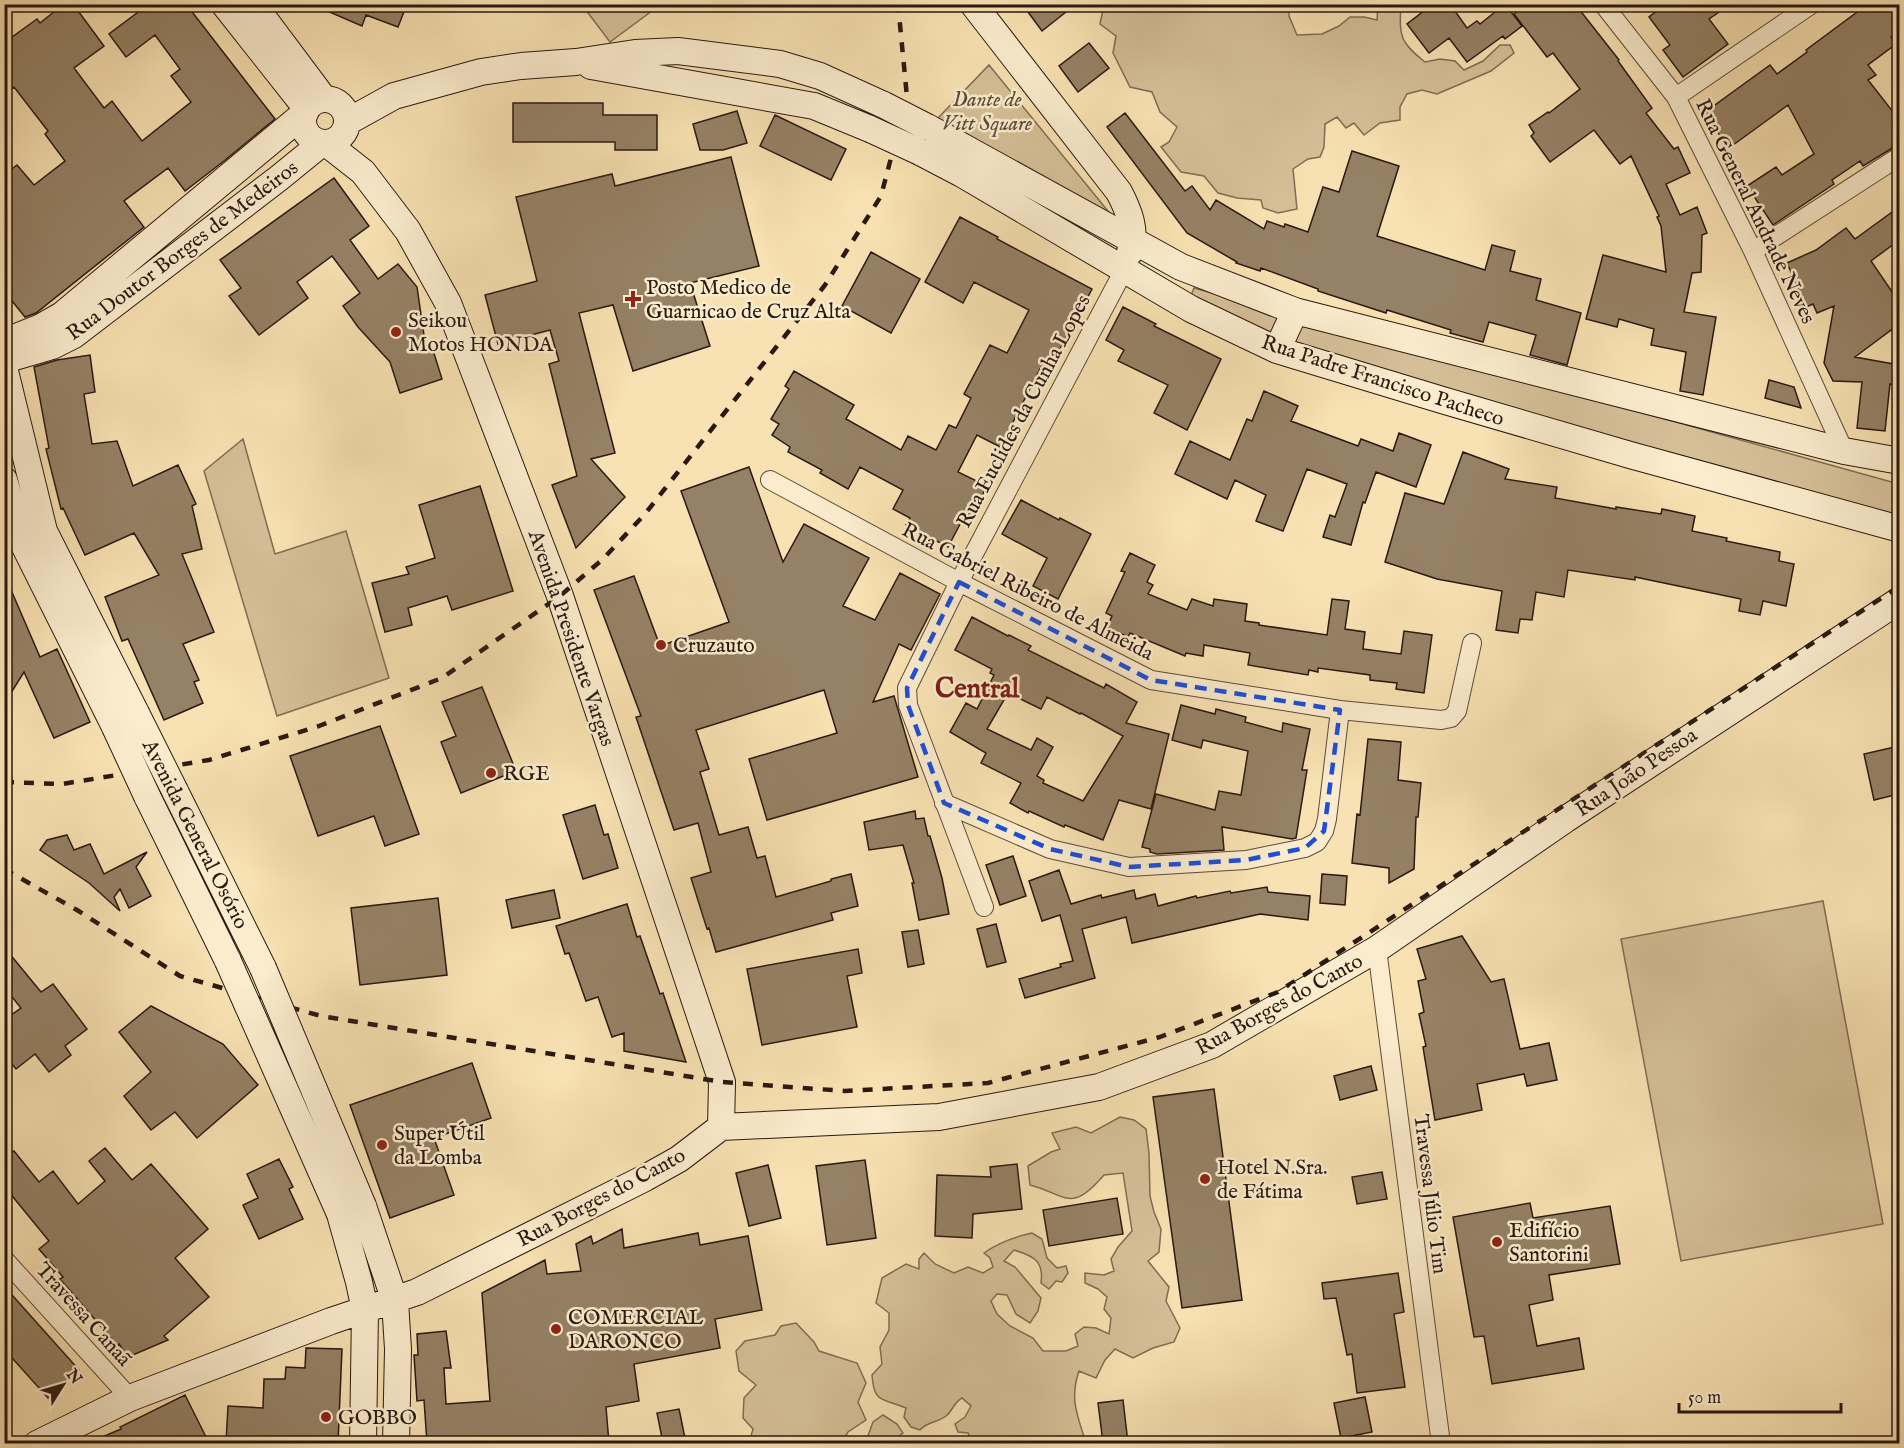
<svg xmlns="http://www.w3.org/2000/svg" width="1904" height="1448" viewBox="0 0 1904 1448" font-family="'IM FELL English',serif">
	<style>
		.green { fill: #d5bf97; stroke: #806c54; stroke-width: 1.5 }
		.building { fill: #958165; stroke: #2a1911; stroke-width: 1.5; fill-rule: evenodd }
		.lines { fill: none; stroke-linecap: round; stroke-linejoin: round }
		.street-casing { stroke: #5e4b39; stroke-width: 20 }
		.secondary-casing { stroke: #2a1911; stroke-width: 28 }
		.street { stroke: #faeccd; stroke-width: 18 }
		.secondary { stroke: #faeccd; stroke-width: 26 }
		.rail { stroke: #2a1911; stroke-width: 4.5; stroke-dasharray: 10 10; stroke-linecap: butt }
		.secondary-bridge-casing { stroke: #2a1911; stroke-width: 28; stroke-linecap: butt }
		.secondary-bridge { stroke: #faeccd; stroke-width: 26 }
		.marked { fill: none; stroke: #1d4ed8; stroke-width: 4.5; stroke-dasharray: 12 8; stroke-linejoin: round }
		.poi-dot { fill: #8f2418; stroke: #faeccd; stroke-width: 2 }
		.labels { text-anchor: middle; stroke-width: 5; stroke-linejoin: round; paint-order: stroke }
		.park-label { font-size: 21px; font-style: italic; fill: #5d4b39; stroke: #faeccd }
		.street-label { font-size: 21px; fill: #2a1911; stroke: #faeccd }
		.poi-label { font-size: 21px; fill: #2a1911; stroke: #faeccd; text-anchor: start }
		.district-label { font-size: 27px; font-weight: bold; fill: #7a1f14; stroke: #faeccd }
	</style>
	<rect width="100%" height="100%" fill="#f8e1b2"/>
	<filter id="stains"><feTurbulence type="fractalNoise" baseFrequency=".00333" numOctaves="4"/><feColorMatrix values="0 0 0 0 .2 0 0 0 0 .09 0 0 0 0 .02 0 0 0 .5 -.17"/></filter>
	<radialGradient id="worn" r=".72"><stop offset=".6" stop-color="#630" stop-opacity="0"/><stop offset="1" stop-color="#630" stop-opacity=".3"/></radialGradient>
	<!-- green -->
	<path class="green" d="M582 5H660L610 42Z
		M1289 5V16L1297 35 1322 34 1339 26 1350 17H1364L1377 20 1378 5H1401C1399 37 1400 42 1425 62L1440 59 1455 61 1464 70 1483 61 1500 45H1510L1514 53 1491 71 1437 94 1422 90 1407 94 1400 107V120L1380 123 1364 135 1354 123 1346 128 1337 117 1325 124 1324 147 1320 157 1308 159 1293 169 1297 209 1278 213 1263 208 1261 200 1237 198 1218 193 1204 176 1181 172 1161 147 1169 142 1177 127 1160 112 1152 92 1130 87 1113 53 1116 36 1100 24 1104 5Z
		M989 65 1116 221 938 118Z
		M1194 288 1899 484V522L1267 340 1188 303Z
		M243 439 275 554 346 531 389 678 277 716 204 471Z
		M1823 901 1883 1224 1681 1261 1621 939Z
		M1120 1117 1134 1120 1146 1129 1149 1153 1150 1196 1154 1212 1161 1229 1159 1252 1148 1261 1169 1287 1166 1301 1180 1328 1174 1342 1153 1348 1133 1358 1115 1349 1105 1360 1096 1378 1079 1371C1069 1399 1078 1417 1086 1443H963L971 1441 968 1433 958 1432 955 1424 965 1417 971 1406 962 1398C953 1403 953 1411 946 1416 937 1423 928 1421 920 1430L911 1427 904 1417 906 1408C882 1398 874 1404 872 1375L882 1364 880 1347 889 1330V1313L876 1303 882 1278 906 1264 919 1269V1259L924 1253 935 1264 954 1273 968 1267 983 1273 993 1267 990 1258 984 1253C999 1242 1014 1237 1032 1233L1042 1239 1047 1258 1057 1268 1066 1266 1068 1273 1062 1282 1056 1281 1049 1289 1041 1283C1044 1261 1034 1256 1014 1250L1004 1261 1015 1267 1041 1298 1038 1311 1030 1323 1016 1314 1007 1295 997 1294 991 1301 997 1314 1010 1326 1033 1338 1043 1351H1066L1078 1346 1075 1334 1084 1327 1096 1328 1109 1334 1111 1318 1104 1309 1107 1297 1098 1289 1085 1283V1273L1104 1275 1114 1271 1111 1259 1118 1247 1132 1231 1123 1173 1104 1175C1071 1213 1069 1196 1030 1185L1028 1166 1051 1152 1060 1149 1052 1133 1076 1127 1091 1133Z
		M796 1323 814 1342 819 1351 857 1363 866 1383 858 1402 866 1420 848 1432 842 1443H749L753 1429 743 1418 744 1398 756 1385 739 1371 736 1351 745 1341 775 1335 781 1326Z
		M883 1415 897 1424 903 1433 891 1442 892 1443H868L866 1441 873 1422Z"/>
	<!-- building -->
	<path class="building" d="M64 4H73L104 46 74 68 104 108 112 101 142 141 191 102 171 76 180 69 155 35 126 57 109 34 149 4H186L275 119 224 161 185 191 168 168 124 201 144 227 36 313 25 317 4 291V226L12 221 4 211V175L17 165 34 185 65 161 45 134 48 131 14 87 4 95V43L37 19 40 23Z
		M311 4H407L398 27 366 15 362 26Z
		M1022 4H1076L1042 31Z
		M1433 4H1450L1467 28 1477 21 1480 24 1505 4 1522 26 1505 39 1503 36 1467 62 1449 38 1429 53 1407 24Z
		M1526 4H1575L1619 60 1618 61 1652 108 1646 113 1674 149 1678 147 1690 173 1666 184 1680 215 1697 207 1707 233 1702 235 1701 272 1692 273 1684 312 1716 317 1703 395 1680 391 1686 352 1651 345 1654 329 1619 319 1617 327 1586 319 1603 255 1666 272 1661 226 1657 217 1659 216 1631 156 1620 164 1594 130 1550 162 1531 136 1534 133 1529 125 1548 112 1549 113 1580 89 1553 53 1547 57 1514 14Z
		M1666 4H1731L1709 19 1728 44 1683 77 1663 50 1670 45 1649 17Z
		M1868 4H1899V30L1891 37 1896 44 1868 65 1876 75 1868 80 1893 112 1899 107V145L1894 147 1863 166 1860 161 1832 180 1834 184 1773 225 1747 186 1776 167 1782 175 1814 154 1788 105 1729 148 1704 113 1770 65 1777 74 1807 52 1806 50Z
		M1089 43 1109 68 1078 92 1059 66Z
		M513 103H603V115H657V150H615V142H513Z
		M737 111 747 143 723 150H700L693 124Z
		M1125 113 1185 191 1192 186 1210 210 1216 200 1264 229 1267 221 1284 227 1285 224 1308 232 1323 187 1339 192 1352 151 1399 166 1377 236 1485 270 1492 245 1515 251 1510 271 1541 279 1536 300 1581 313 1567 365 1530 355 1536 335 1489 322 1483 342 1450 333 1451 330 1387 310 1386 313 1318 291V289L1261 268 1260 271 1236 263 1237 262 1187 233 1107 127Z
		M775 115 846 149 831 180 760 146Z
		M731 157 759 266 690 283 710 346 633 371 613 305 579 313 615 453 591 459 625 497 576 548 552 485 577 476 549 364 559 361 550 330 498 344 485 295 537 281 516 197 612 174 615 186Z
		M334 178 369 226 350 240 378 279 398 264 417 287 426 349 432 347 442 379 400 393 390 362 358 327 343 306 360 293 332 256 297 282 308 298 259 335 229 296 241 288 220 260Z
		M1899 207V240L1871 261 1899 302V324L1855 357 1899 365V386L1890 384 1885 431 1857 428 1862 382 1833 381 1824 363 1834 306 1817 313 1813 304 1806 307 1787 263 1816 250 1846 228 1855 239Z
		M960 217 998 237 997 239 1092 289 1047 373 1040 369 1011 426 1019 430 1008 451 977 435 958 472 987 486 972 516 966 513 948 547 906 525 910 518 893 509 903 490 860 467 848 489 820 473 822 470 788 452 790 447 772 435 779 424 771 419 789 389 785 386 794 371 854 405 846 419 901 450 908 436 936 450 949 425 956 428 971 398 964 394 990 345 1007 353 1029 310 974 282 963 303 925 282Z
		M871 252 920 279 891 333 842 306Z
		M1123 307 1156 324 1154 326 1221 359 1187 430 1154 413 1168 385 1118 361 1124 350 1106 340Z
		M90 355 95 392 84 394 92 444 117 441 133 486 178 465 196 504 192 506 202 549 182 554 214 632 183 644 199 680 194 682 203 703 164 720 128 639 122 641 105 597 159 575 134 533 85 555 63 508 61 509 46 449 49 448 34 367 57 360Z
		M1769 380 1794 387 1801 408 1765 398Z
		M1264 391 1298 406 1291 421 1358 446 1361 439 1393 451 1399 433 1431 445 1416 487 1376 472 1365 503 1363 502 1351 545 1323 537 1330 515 1335 517 1347 484 1307 469 1283 531 1256 521 1266 495 1235 480 1227 499 1175 474 1190 441 1230 460 1247 419 1252 421Z
		M1463 452 1509 469 1505 479 1557 487 1555 498 1616 509V507L1661 514 1662 509 1695 516 1692 531 1727 538 1726 541 1780 552 1779 561 1794 564 1786 606 1763 601 1760 615 1739 611 1741 599 1635 577V580L1568 570 1564 597 1536 592 1532 620 1520 619 1518 633 1496 630 1502 591 1437 579 1385 562 1405 493 1444 504Z
		M749 467 783 562 804 524 869 558 843 606 875 620 900 573 940 594 911 650 899 644 873 702 894 696 918 777 767 820 749 759 837 733 824 690 696 730 709 769 700 772 719 835 748 827 757 858 765 856 776 897 831 881V879L851 874 858 906 831 913 833 920 716 952 709 928 707 929 691 878 711 872 698 823 674 830 636 717 641 716 594 590 634 576 660 646 729 622 681 491Z
		M480 486 513 591 452 610 447 596 408 608 412 625 385 632 372 583 409 574 406 567 435 558 419 505Z
		M1021 500 1059 520 1060 518 1091 534 1058 599 1033 586 1047 558 1002 534Z
		M1130 553 1155 565 1147 582 1153 585 1148 594 1187 610 1192 599 1213 606 1214 599 1247 604 1245 621 1259 623V625L1327 635 1332 599 1349 601 1345 629 1365 632 1363 649 1401 654 1404 631 1432 635 1424 693 1396 689 1397 683 1370 680V675L1318 668V672L1309 670 1308 675 1248 665 1250 653 1204 645 1203 656 1186 653 1185 656 1130 633 1128 637 1107 627 1112 616 1106 613 1125 572 1121 571Z
		M5 576 40 657 57 649 90 722 54 738 24 672 4 704Z
		M972 617 1008 636 1009 635 1031 646 1028 650 1104 688 1106 684 1137 702 1126 723 1169 734 1151 809 1119 800 1103 840 1065 825 1064 827 1029 811 1028 813 1010 803 1021 783 981 763 986 753 950 732 966 703 977 709 994 675 990 673 992 669 955 650ZM1008 693 1041 709 1047 697 1080 714 1081 713 1123 736 1083 801 1043 783 1044 780 1037 776 1053 747 1037 738 1031 750 987 729Z
		M482 687 516 771 461 793 441 742 456 736 442 702Z
		M1181 705 1215 714 1216 709 1246 717 1245 722 1282 732 1283 723 1310 729 1302 770H1307L1296 838 1292 839 1222 827 1224 850 1157 854 1150 852V849L1142 847 1156 794 1215 810 1219 791 1241 795 1248 751 1203 740 1201 748 1172 740Z
		M380 726 419 834 385 846 374 816 318 836 290 756Z
		M1368 739 1401 742 1398 780 1421 783 1418 817H1416L1414 869 1389 883V868L1352 863 1357 814 1360 815Z
		M1899 746V794L1874 800 1864 754Z
		M595 805 604 835 608 834 618 868 583 879 563 815Z
		M915 811 916 819 924 818 928 836H930L942 878 949 914 919 920 912 883H914L903 845 869 850 864 822Z
		M67 835 74 850 90 844 104 874 147 852 136 867 151 896 129 908 120 889 114 897 120 911 89 883 40 850 47 840Z
		M1013 856 1026 896 1000 905 986 865Z
		M1059 870 1071 904 1101 895 1102 898 1134 890 1136 899 1155 894 1158 906 1196 896 1197 898 1230 891 1231 893 1267 887 1268 892 1310 896 1308 920 1260 914 1132 943 1126 917 1082 929 1095 978 1025 998 1019 979 1061 967 1060 964 1073 961 1060 915 1042 921 1029 881Z
		M1322 874 1347 876 1345 905 1320 903Z
		M554 890 560 918 512 928 506 900Z
		M438 898 447 975 360 985 351 908Z
		M627 904 637 937 640 936 660 994 663 993 686 1062 624 1051V1033L612 1037 598 997 586 1001 569 953 565 954 556 926Z
		M996 924 1006 962 987 967 977 929Z
		M918 930 924 964 908 967 902 932Z
		M1462 936 1491 982 1504 979 1520 1049 1549 1043 1557 1080 1527 1086 1524 1074 1477 1084 1482 1110 1435 1120 1423 1047 1426 1046 1419 1014 1424 1012 1418 981 1426 979 1417 949Z
		M4 947 41 992 53 984 87 1029 65 1046 71 1055 49 1072 35 1054 16 1069 4 1054V1020L21 1008 4 987Z
		M858 949 862 973 847 976 857 1027 762 1045 747 969Z
		M151 1006 223 1044 258 1085 197 1138 175 1112 151 1130 124 1096 151 1072 119 1032Z
		M472 1063 491 1118 434 1138 454 1195 390 1218 350 1105Z
		M1371 1066 1377 1090 1340 1100 1334 1076Z
		M1214 1089 1242 1300 1182 1308 1153 1097Z
		M105 1148 132 1180 151 1164 208 1229 175 1258 209 1297 164 1336 168 1340 128 1357 119 1344 117 1345 60 1279 63 1277 39 1249 49 1241 4 1186V1158L14 1151 39 1182 53 1171 78 1204 105 1181 89 1161Z
		M279 1159 293 1187 289 1189 303 1219 259 1239 243 1205 258 1198 247 1174Z
		M865 1160 876 1238 827 1245 816 1166Z
		M1017 1164 1022 1209 973 1214 972 1238 935 1236 937 1175 991 1177 990 1167Z
		M768 1165 781 1218 749 1226 736 1173Z
		M1382 1172 1387 1199 1357 1204 1352 1177Z
		M1117 1198 1123 1234 1049 1246 1043 1210Z
		M1530 1203 1533 1218 1610 1206 1620 1264 1549 1275 1553 1300 1529 1305 1537 1346 1579 1338 1584 1369 1492 1384 1484 1336 1474 1337 1453 1217Z
		M622 1229 624 1248 698 1233 700 1245 748 1236 762 1310 715 1319 720 1348 634 1364 639 1401 606 1407 609 1443H427L424 1400 417 1401 414 1355H418L417 1334 446 1331 451 1368H444L446 1404 490 1401 482 1293 545 1260 547 1274 581 1271 576 1244 591 1236 593 1244Z
		M1398 1273 1404 1312 1394 1314 1405 1387 1357 1393 1352 1354 1347 1355 1336 1298 1324 1299 1322 1283Z
		M4 1286 79 1370 48 1398 4 1349Z
		M306 1348 342 1349 338 1443H226L228 1406 263 1408 264 1379H285L286 1367 305 1368Z
		M185 1395 209 1443H88L121 1429 120 1427Z
		M1365 1397 1372 1432 1341 1438 1334 1403Z
		M1123 1400 1128 1443H1103L1098 1403Z
		M679 1409 686 1443H663L657 1413Z"/>
	<g class="lines">
		<!-- street casing -->
		<g class="street-casing">
			<path id="street" d="M1603 4 1676 97 1753 251 1844 451
				M1676 97 1812 4
				M1753 251 1900 156
				M770 480 959 582 1151 680 1340 710 1441 720 1451 718 1457 711 1472 643
				M944 803 1050 849 1129 867 1246 860 1305 848 1317 842 1324 831 1327 819 1340 710
				M984 907 908 705 907 688 959 582 1124 270
				M1377 949 1441 1444
				M4 1259 130 1398"/>
		</g>
		<!-- secondary casing -->
		<g class="secondary-casing">
			<path id="secondary" d="M224 4 307 109
				M253 4 324 99
				M973 4 1119 192C1129 211 1137 231 1130 252
				M591 66 814 106 870 129
				M303 121a22 22 0 1 1 44 0a22 22 0 1 1-44 0Z
				M347 122 394 96 481 72 521 66 576 62 635 53 678 51 780 64 820 76 884 105
				M927 127 1181 267 1295 311 1844 451 1900 461
				M326 143 363 172 408 231 448 303 560 596 722 1082 721 1127
				M920 152 962 174 1191 309 1277 350 1442 400 1630 455 1900 529
				M4 342 41 327 62 315 305 113
				M1277 350 1295 311
				M4 360 52 346 74 335 279 178 322 143
				M4 367 44 531 136 713
				M4 480 23 543 115 727
				M175 791 263 968
				M147 796 228 961
				M363 1206 395 1301 398 1349 396 1444
				M340 1214 359 1282 365 1310 363 1444
				M37 1444 130 1398 331 1321 417 1292 645 1178 679 1159 721 1127 939 1117 1099 1087 1212 1045 1377 949 1566 819 1900 600"/>
		</g>
		<!-- street -->
		<use href="#street" class="street"/>
		<!-- secondary -->
		<use href="#secondary" class="secondary"/>
		<!-- rail -->
		<path class="rail" d="M4 782 62 784 209 760 319 726 442 678 560 596 603 559 645 514 825 285 881 196 907 97 898 4
			M4 869 77 910 180 976 321 1016 722 1082 845 1091 988 1083 1160 1037 1278 992 1900 586"/>
		<!-- secondary-bridge casing -->
		<g class="secondary-bridge-casing">
			<path id="secondary-bridge" d="M884 105 927 127
				M870 129 920 152
				M136 713 175 791
				M115 727 147 796
				M228 961 340 1214
				M263 968 363 1206"/>
		</g>
		<!-- secondary-bridge -->
		<use href="#secondary-bridge" class="secondary-bridge"/>
	</g>
	<!-- marked area -->
	<path class="marked" d="M959 582 1151 680 1340 710 1324 831 1305 848 1246 860 1129 867 1050 849 944 803 908 705 907 688Z"/>
	<!-- markers -->
	<g class="poi-dot">
		<path d="M630 290h6v6h6v6h-6v6h-6v-6h-6v-6h6z"/>
		<circle cx="396" cy="332" r="6"/>
		<circle cx="661" cy="645" r="6"/>
		<circle cx="491" cy="773" r="6"/>
		<circle cx="382" cy="1145" r="6"/>
		<circle cx="1205" cy="1179" r="6"/>
		<circle cx="1497" cy="1242" r="6"/>
		<circle cx="556" cy="1329" r="6"/>
		<circle cx="326" cy="1417" r="6"/>
	</g>
	<g class="labels">
		<!-- park labels -->
		<g class="park-label">
			<text x="987" y="106">Dante de<tspan x="987" dy="24">Vitt Square</tspan></text>
		</g>
		<!-- street labels -->
		<g class="street-label">
			<text transform="translate(1756 211) rotate(64)" y="7">Rua General Andrade Neves</text>
			<text transform="translate(182 250) rotate(-37)" y="7">Rua Doutor Borges de Medeiros</text>
			<text transform="translate(1383 380) rotate(18)" y="7">Rua Padre Francisco Pacheco</text>
			<text transform="translate(1023 411) rotate(-62)" y="7">Rua Euclides da Cunha Lopes</text>
			<text transform="translate(1028 591) rotate(27)" y="7">Rua Gabriel Ribeiro de Almeida</text>
			<text transform="translate(572 638) rotate(71)" y="7">Avenida Presidente Vargas</text>
			<text transform="translate(1636 772) rotate(-34)" y="7">Rua João Pessoa</text>
			<text transform="translate(196 834) rotate(63)" y="7">Avenida General Osório</text>
			<text transform="translate(1279 1004) rotate(-29)" y="7">Rua Borges do Canto</text>
			<text transform="translate(1431 1194) rotate(83)" y="7">Travessa Júlio Tim</text>
			<text transform="translate(601 1197) rotate(-28)" y="7">Rua Borges do Canto</text>
			<text transform="translate(84 1314) rotate(48)" y="7">Travessa Canaã</text>
		</g>
		<!-- poi labels -->
		<g class="poi-label">
			<text x="646" y="294">Posto Medico de<tspan x="646" dy="24">Guarnicao de Cruz Alta</tspan></text>
			<text x="408" y="327">Seikou<tspan x="408" dy="24">Motos HONDA</tspan></text>
			<text x="673" y="652">Cruzauto</text>
			<text x="503" y="780">RGE</text>
			<text x="394" y="1140">Super Útil<tspan x="394" dy="24">da Lomba</tspan></text>
			<text x="1217" y="1174">Hotel N.Sra.<tspan x="1217" dy="24">de Fátima</tspan></text>
			<text x="1509" y="1237">Edifício<tspan x="1509" dy="24">Santorini</tspan></text>
			<text x="568" y="1324">COMERCIAL<tspan x="568" dy="24">DARONCO</tspan></text>
			<text x="338" y="1424">GOBBO</text>
		</g>
		<!-- district labels -->
		<g class="district-label">
			<text x="977" y="697">Central</text>
		</g>
	</g>
	<!-- margin -->
	<rect width="1904" height="1448" fill="none" stroke="#f8e1b2" stroke-width="24"/>
	<rect x="6" y="6" width="1892" height="1436" fill="none" stroke="#2a1911" stroke-width="3"/>
	<rect x="12" y="12" width="1880" height="1424" fill="none" stroke="#2a1911" stroke-width="1.5"/>
	<!-- north arrow -->
	<g transform="translate(63 1385) rotate(53)" stroke="#faeccd" stroke-width="4.5" paint-order="stroke">
	<path d="M0-4.5L10 22L0 15L-10 22Z" fill="#2a1911"/>
	<text y="-9" font-size="16" font-weight="bold" text-anchor="middle" fill="#2a1911">N</text>
	</g>
	<!-- scale -->
	<path d="M1679 1403v9h162v-9" fill="none" stroke="#2a1911" stroke-width="3"/>
	<text x="1688" y="1403" font-size="18" fill="#2a1911" stroke="#faeccd" stroke-width="4.5" paint-order="stroke">50 m</text>
	<rect width="100%" height="100%" filter="url(#stains)"/>
	<rect width="100%" height="100%" fill="url(#worn)"/>
</svg>
